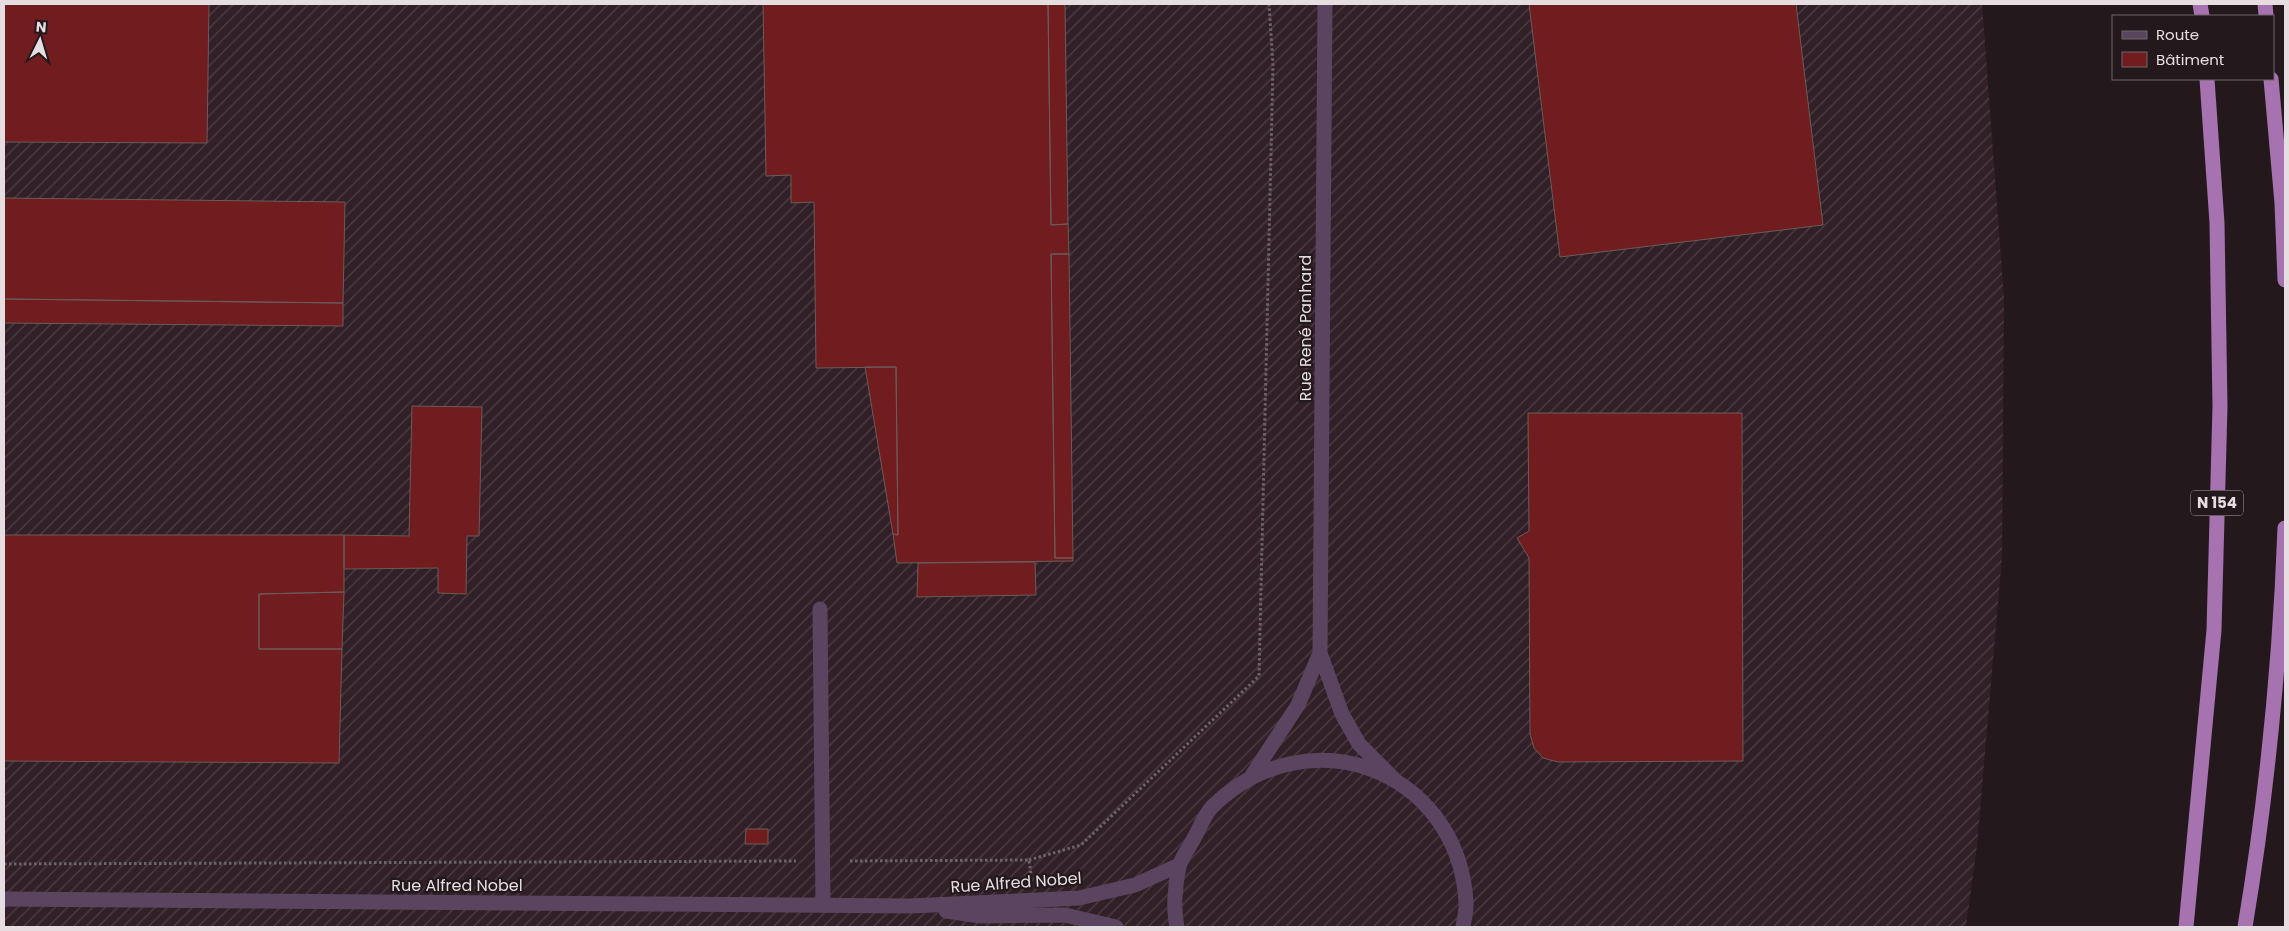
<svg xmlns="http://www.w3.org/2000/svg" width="2289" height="931" viewBox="0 0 2289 931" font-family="Poppins,sans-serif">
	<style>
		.industrial { fill: url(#industrial-furrows) }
		.building { fill: #711c1e; stroke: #6a5c5a }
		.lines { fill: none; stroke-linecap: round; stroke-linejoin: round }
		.path { stroke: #6d6468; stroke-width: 3; stroke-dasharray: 2.5 2.5; stroke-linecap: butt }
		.service { stroke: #5b4460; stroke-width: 15 }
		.minor { stroke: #5b4460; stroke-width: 15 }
		.trunk { stroke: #a672b0; stroke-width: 15 }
		.labels { text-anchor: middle; stroke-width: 4.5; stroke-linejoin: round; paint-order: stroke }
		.shield { fill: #23191d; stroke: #aba2a6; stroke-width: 1 }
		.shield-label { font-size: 15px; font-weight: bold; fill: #e5dde0 }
		.street-label { font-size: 16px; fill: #e5dde0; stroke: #23191d }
	</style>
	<defs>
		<pattern id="industrial-furrows" width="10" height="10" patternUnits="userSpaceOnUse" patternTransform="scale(1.25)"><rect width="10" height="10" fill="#312027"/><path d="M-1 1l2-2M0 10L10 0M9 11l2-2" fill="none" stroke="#4f4046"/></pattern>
	</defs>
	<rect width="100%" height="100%" fill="#23191d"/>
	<!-- industrial -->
	<path class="industrial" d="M4 4H1982L2004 298 2002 557 1977 845 1966 927H4Z"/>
	<!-- building -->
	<path class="building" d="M4 4H209L207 143 4 142Z
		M763 4H1048L1051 225 1068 224 1069 254H1051L1055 558H1073V561L897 563 893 534 898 535 896 367 816 368 814 202 791 203V175L766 176Z
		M1048 4H1065L1068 224 1051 225Z
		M1529 4H1796L1823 225 1560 257Z
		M4 198 345 202 343 303 4 299Z
		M1051 254H1069L1073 558H1055Z
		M4 299 343 303V326L4 323Z
		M865 367H896L898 535 893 534Z
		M412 406 482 407 479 536H467L466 594 438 593V568L344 569V535L409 536Z
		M1528 413H1742L1743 761 1558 762 1543 758 1534 748 1530 734 1529 558 1517 538 1529 531Z
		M4 535H344V592L259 594V649H342L339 763 4 761Z
		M1035 562 1036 595 917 597 918 563Z
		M344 592 342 649H259V594Z
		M746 829H768V844H745Z"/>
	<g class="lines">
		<!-- path -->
		<path class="path" d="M1029 860 1081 845 1259 676 1273 65 1269 4
			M850 861 1029 860 1031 874
			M4 864 796 861"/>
		<!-- service -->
		<path class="service" d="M820 609 823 905"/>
		<!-- minor -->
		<path class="minor" d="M1325 4 1320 653 1342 714 1359 744 1396 781
			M1251 777 1298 705 1320 653
			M4 899 910 906 1079 898 1135 885 1179 865
			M946 911 981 916 1065 915 1116 927
			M1177 927C1173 909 1175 885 1179 867 1181 858 1189 848 1193 840 1199 830 1204 815 1212 807 1306 714 1457 768 1466 901 1467 909 1464 919 1463 927"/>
		<!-- trunk -->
		<path class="trunk" d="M2200 4 2202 16
			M2265 4 2266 16
			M2271 79 2282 203 2285 280
			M2186 927 2214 630 2220 406 2217 223 2207 79
			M2245 927C2267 795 2280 662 2285 528"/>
	</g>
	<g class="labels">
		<!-- shield labels -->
		<rect class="shield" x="2191" y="490.5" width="52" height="25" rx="4"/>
		<g class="shield-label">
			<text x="2217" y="508">N 154</text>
		</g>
		<!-- street labels -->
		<g class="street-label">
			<text transform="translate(1305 328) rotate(-90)" y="6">Rue René Panhard</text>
			<text transform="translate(1016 882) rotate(-4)" y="6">Rue Alfred Nobel</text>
			<text x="457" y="891">Rue Alfred Nobel</text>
		</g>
	</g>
	<!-- border -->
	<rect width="2289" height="931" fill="none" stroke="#e5dde0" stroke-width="10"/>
	<!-- legend -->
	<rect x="2112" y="15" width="162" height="65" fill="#23191d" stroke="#71676b"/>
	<rect x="2122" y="31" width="25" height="8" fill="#5b4460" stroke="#71676b"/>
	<text x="2156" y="40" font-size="15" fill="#e5dde0">Route</text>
	<rect x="2122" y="52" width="25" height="15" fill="#711c1e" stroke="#71676b"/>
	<text x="2156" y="65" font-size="15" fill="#e5dde0">Bâtiment</text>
	<!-- north arrow -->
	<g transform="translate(40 40) rotate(5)" stroke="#23191d" stroke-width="4" paint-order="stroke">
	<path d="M0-4L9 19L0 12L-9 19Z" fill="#e5dde0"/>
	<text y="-8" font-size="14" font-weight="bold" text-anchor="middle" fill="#e5dde0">N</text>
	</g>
</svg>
